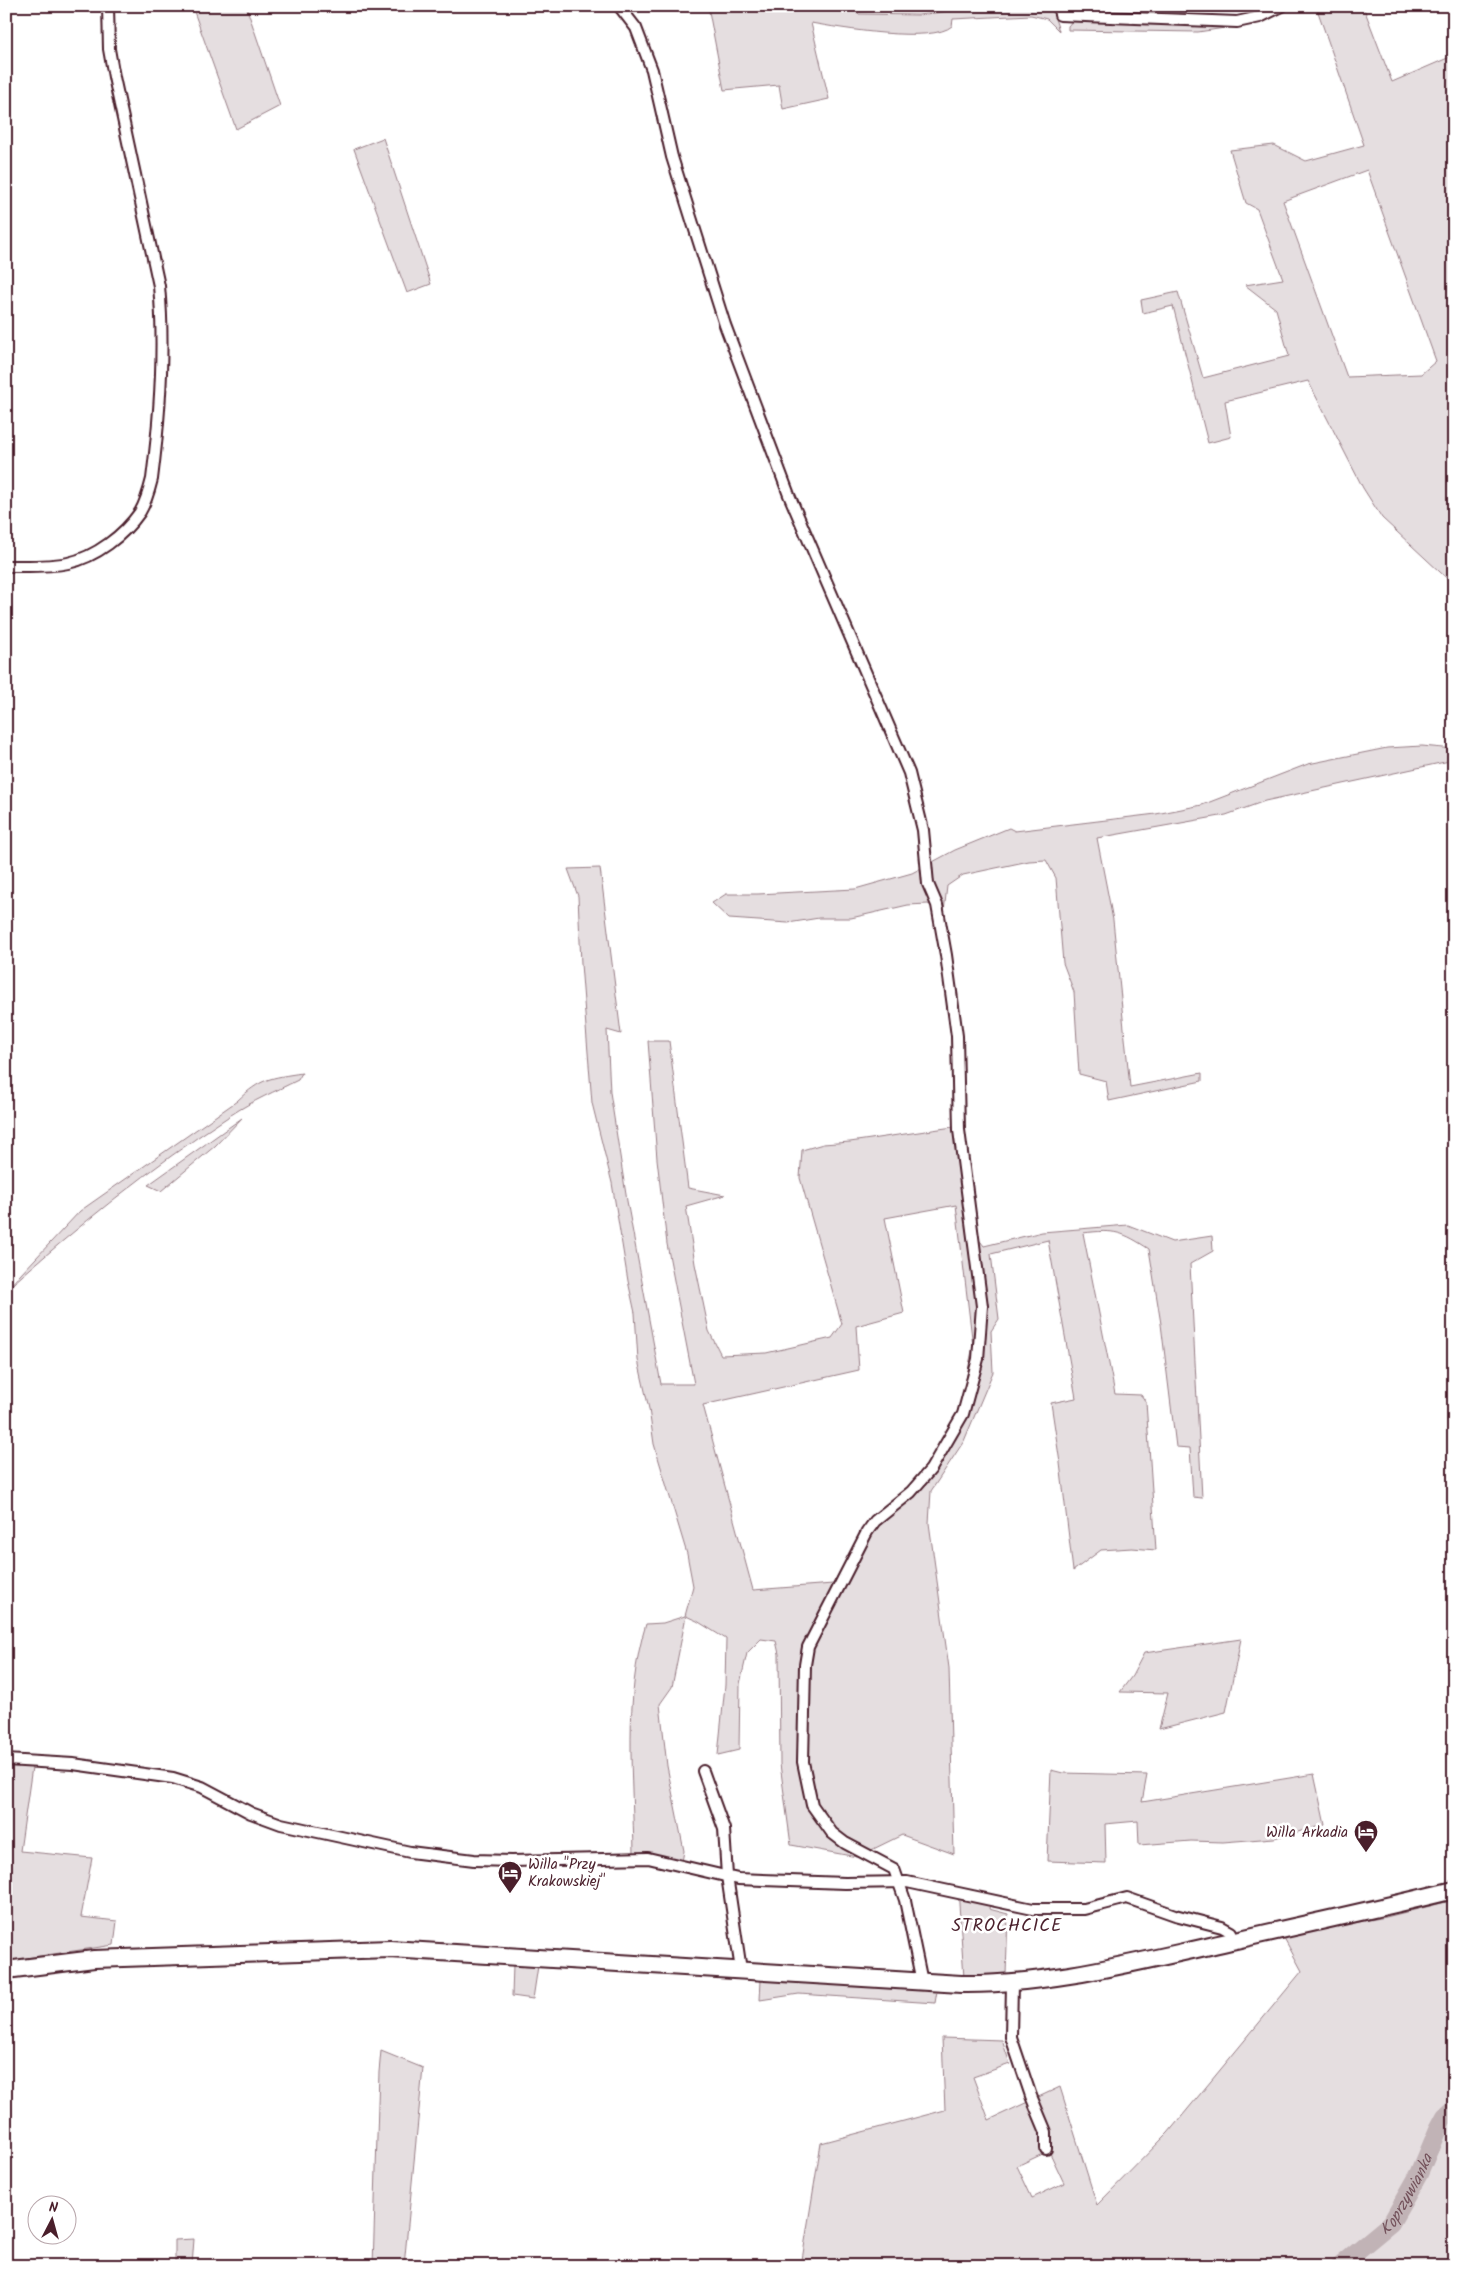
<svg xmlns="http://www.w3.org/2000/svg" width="1460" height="2272" viewBox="0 0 1460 2272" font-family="Kalam,sans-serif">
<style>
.green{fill:#e5dee0;stroke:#987e86;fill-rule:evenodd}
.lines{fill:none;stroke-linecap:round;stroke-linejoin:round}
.river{stroke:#c1b3b6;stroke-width:18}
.minor-casing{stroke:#4a1f2b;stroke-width:14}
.primary-casing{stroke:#4a1f2b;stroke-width:20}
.minor{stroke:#fff;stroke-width:10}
.primary{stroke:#fff;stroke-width:16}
.labels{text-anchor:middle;stroke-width:5;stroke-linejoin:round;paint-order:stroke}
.poi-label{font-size:15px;fill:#4a1f2b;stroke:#fff;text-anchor:end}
.water-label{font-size:16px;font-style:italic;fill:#74535c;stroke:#fff}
.quarter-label{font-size:18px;letter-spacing:1px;fill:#4a1f2b;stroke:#fff}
</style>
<rect width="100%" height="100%" fill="#fff"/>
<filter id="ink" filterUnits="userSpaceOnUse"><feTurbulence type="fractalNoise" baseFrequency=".02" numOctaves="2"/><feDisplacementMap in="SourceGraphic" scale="10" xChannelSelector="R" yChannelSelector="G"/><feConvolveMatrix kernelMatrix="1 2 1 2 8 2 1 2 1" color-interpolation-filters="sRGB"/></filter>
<g filter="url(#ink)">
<!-- green -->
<g class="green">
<polygon points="192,6 246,6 280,106 236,129"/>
<path d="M708 6H851L859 14 918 15 981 7 1051 6 1059 31 1047 19 1031 15 953 19 952 26C932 44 839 28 811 23L829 99 783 109 779 85 724 90Z"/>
<path d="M1316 6H1363L1392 82 1450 57 1454 96V585L1382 518 1363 488 1308 381 1225 401 1231 437 1208 443 1173 306 1143 313 1141 300 1178 292 1203 378 1289 356 1276 309 1245 285 1283 279 1257 209 1246 203 1230 150 1274 145 1306 161 1364 145ZM1367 170 1436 361 1421 374 1347 377 1283 201Z"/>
<polygon points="1074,19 1245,25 1198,32 1068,30 1068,26"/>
<polygon points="383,138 431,284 407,293 354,149"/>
<polygon points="1422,746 1454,749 1454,760 1265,801 1226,815 1097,838 1113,920 1130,1087 1202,1073 1202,1081 1109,1101 1106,1081 1079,1074 1074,992 1063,963 1056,878 1046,860 1029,861 963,875 947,886 944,912 928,904 908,905 851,918 819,918 788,923 729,919 712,903 726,894 758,894 855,889 912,873 955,850 1009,828 1015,831 1156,814 1202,805 1308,764 1387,748"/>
<path d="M600 868 621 1034 607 1030 610 1092 627 1201 661 1384H694L667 1244 657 1159 648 1041H669L688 1188 725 1195 686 1206 695 1264 709 1331 721 1355 766 1353 832 1338 842 1324 800 1178 802 1150 823 1144 850 1142 953 1127 965 1128 977 1237 984 1246 1042 1232 1128 1225 1172 1242 1212 1236 1213 1251 1190 1264 1202 1498 1193 1497 1190 1448 1176 1447 1161 1324 1149 1249C1123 1232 1115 1229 1083 1233L1115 1394 1141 1395 1146 1402 1156 1550 1132 1548 1101 1550 1073 1571 1060 1463 1051 1403 1076 1398 1048 1240 991 1254 999 1319 991 1331 993 1372 964 1441 931 1491 929 1523 949 1668 954 1854 902 1835 857 1857 791 1845 780 1764 779 1654 776 1641 761 1639 747 1653 740 1684 739 1750 718 1755 725 1685 726 1639 697 1621 686 1616 672 1687 660 1704 667 1766 684 1851 682 1862 634 1854C633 1778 623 1698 646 1624L663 1623 685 1616 693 1586 687 1554 654 1444 649 1409 638 1360 635 1313 628 1281 612 1183 592 1103 581 964 578 896 568 869ZM956 1205 973 1346 960 1408 944 1439 914 1483 868 1519 833 1584 753 1590 703 1405 859 1370 856 1326 904 1313 885 1218Z"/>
<path d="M302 1073 298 1080C276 1091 252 1101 231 1115 151 1167 77 1227 6 1290L80 1211 237 1101C261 1078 270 1078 302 1073Z"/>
<polygon points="242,1118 215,1146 161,1191 148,1185"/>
<polygon points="1241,1639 1226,1712 1159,1729 1168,1693 1120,1692 1132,1676 1144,1653"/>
<polygon points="6,1765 32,1767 20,1851 92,1858 81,1917 117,1921 114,1945 6,1961"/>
<polygon points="1051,1770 1063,1773 1147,1775 1142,1802 1314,1774 1325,1825 1274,1838 1223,1842 1191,1841 1139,1845 1138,1821 1105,1824 1106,1863 1047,1861"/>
<polygon points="958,1889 991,1897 989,1909 1008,1914 1006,1975 964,1978"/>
<path d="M1454 1900V2264L1452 2266H801L821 2143 945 2110 942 2038 1002 2040 1010 2064 973 2077 989 2120 1060 2087 1097 2205 1168 2133 1302 1971 1283 1936 1386 1917ZM1049 2151 1064 2183 1032 2198 1017 2166Z"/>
<polygon points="513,1964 538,1966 533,1999 512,1996"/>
<polygon points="761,1980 937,1991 935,2003 799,1994 760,2000"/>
<polygon points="381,2051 423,2068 404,2266 373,2266 379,2072"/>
<polygon points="194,2239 192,2266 175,2266 175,2240"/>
</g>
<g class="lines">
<!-- river -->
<path class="river" id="s1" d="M1339 2266 1391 2223 1419 2174 1438 2129 1445 2116 1454 2108"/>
<defs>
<g id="minor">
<polyline points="619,6 636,28 652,70 672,157 725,325 789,495 909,773 923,830 928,884 937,905 946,955 957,1036 959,1130 982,1306 978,1359 963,1414 931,1469 911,1492 875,1521 867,1532 808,1647 805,1665 803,1762 812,1805 832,1833 845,1843 894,1869 905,1900 922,1982"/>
<polyline points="1059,6 1060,15 1237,22 1260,17 1282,6"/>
<path d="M6 566C26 566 49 567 68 563 96 557 124 535 140 512 146 502 149 491 152 479 160 416 165 349 159 286L114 77 109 49 108 6"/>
<polyline points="6,1760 73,1764 173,1778 202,1787 251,1813 281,1824 410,1852 474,1860 512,1861 648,1858 738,1879 845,1883 907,1882 1033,1909 1084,1909 1127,1898 1175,1915 1222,1927 1231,1932 1234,1940"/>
<polyline points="703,1771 724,1829 727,1876 741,1970"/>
<polyline points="1012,1983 1011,2037 1031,2096 1046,2132 1046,2149"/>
</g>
<path id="primary" d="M6 1970 94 1959 390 1949 961 1984C1046 1985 1128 1964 1210 1946 1292 1927 1373 1910 1454 1890"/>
</defs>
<!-- minor casing -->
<use href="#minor" class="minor-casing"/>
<!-- primary casing -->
<use href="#primary" class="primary-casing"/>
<!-- minor -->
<use href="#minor" class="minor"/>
<!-- primary -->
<use href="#primary" class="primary"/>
</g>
</g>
<!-- icons -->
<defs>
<symbol id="hotel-pin" viewBox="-11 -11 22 30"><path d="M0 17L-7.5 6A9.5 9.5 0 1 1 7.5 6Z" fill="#4a1f2b" stroke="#fff"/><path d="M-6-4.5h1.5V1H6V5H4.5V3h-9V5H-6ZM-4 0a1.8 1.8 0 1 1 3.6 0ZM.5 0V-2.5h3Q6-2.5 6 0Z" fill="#fff"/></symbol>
</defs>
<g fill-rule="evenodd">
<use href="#hotel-pin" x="1352" y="1818" width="28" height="38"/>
<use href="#hotel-pin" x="496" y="1859" width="28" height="38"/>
</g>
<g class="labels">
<!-- poi labels -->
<g class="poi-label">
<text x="1348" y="1837">Willa Arkadia</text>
<text x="528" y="1869" text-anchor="start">Willa "Przy<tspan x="528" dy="17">Krakowskiej"</tspan></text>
</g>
<!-- water labels -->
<g class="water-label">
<text dy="6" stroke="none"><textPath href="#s1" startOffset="100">Koprzywianka</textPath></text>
</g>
<!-- quarter labels -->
<g class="quarter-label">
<text x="1007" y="1931">STROCHCICE</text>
</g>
</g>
<!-- margin -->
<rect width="1460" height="2272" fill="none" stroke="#fff" stroke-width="25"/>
<rect x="12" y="12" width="1435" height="2247" fill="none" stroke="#4a1f2b" stroke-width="2" filter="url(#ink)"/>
<!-- north arrow -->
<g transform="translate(52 2220) rotate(6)"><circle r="24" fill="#ffffff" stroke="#b7a5aa"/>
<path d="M0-4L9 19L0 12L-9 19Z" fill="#4a1f2b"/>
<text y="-8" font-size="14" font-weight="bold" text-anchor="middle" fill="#4a1f2b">N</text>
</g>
</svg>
